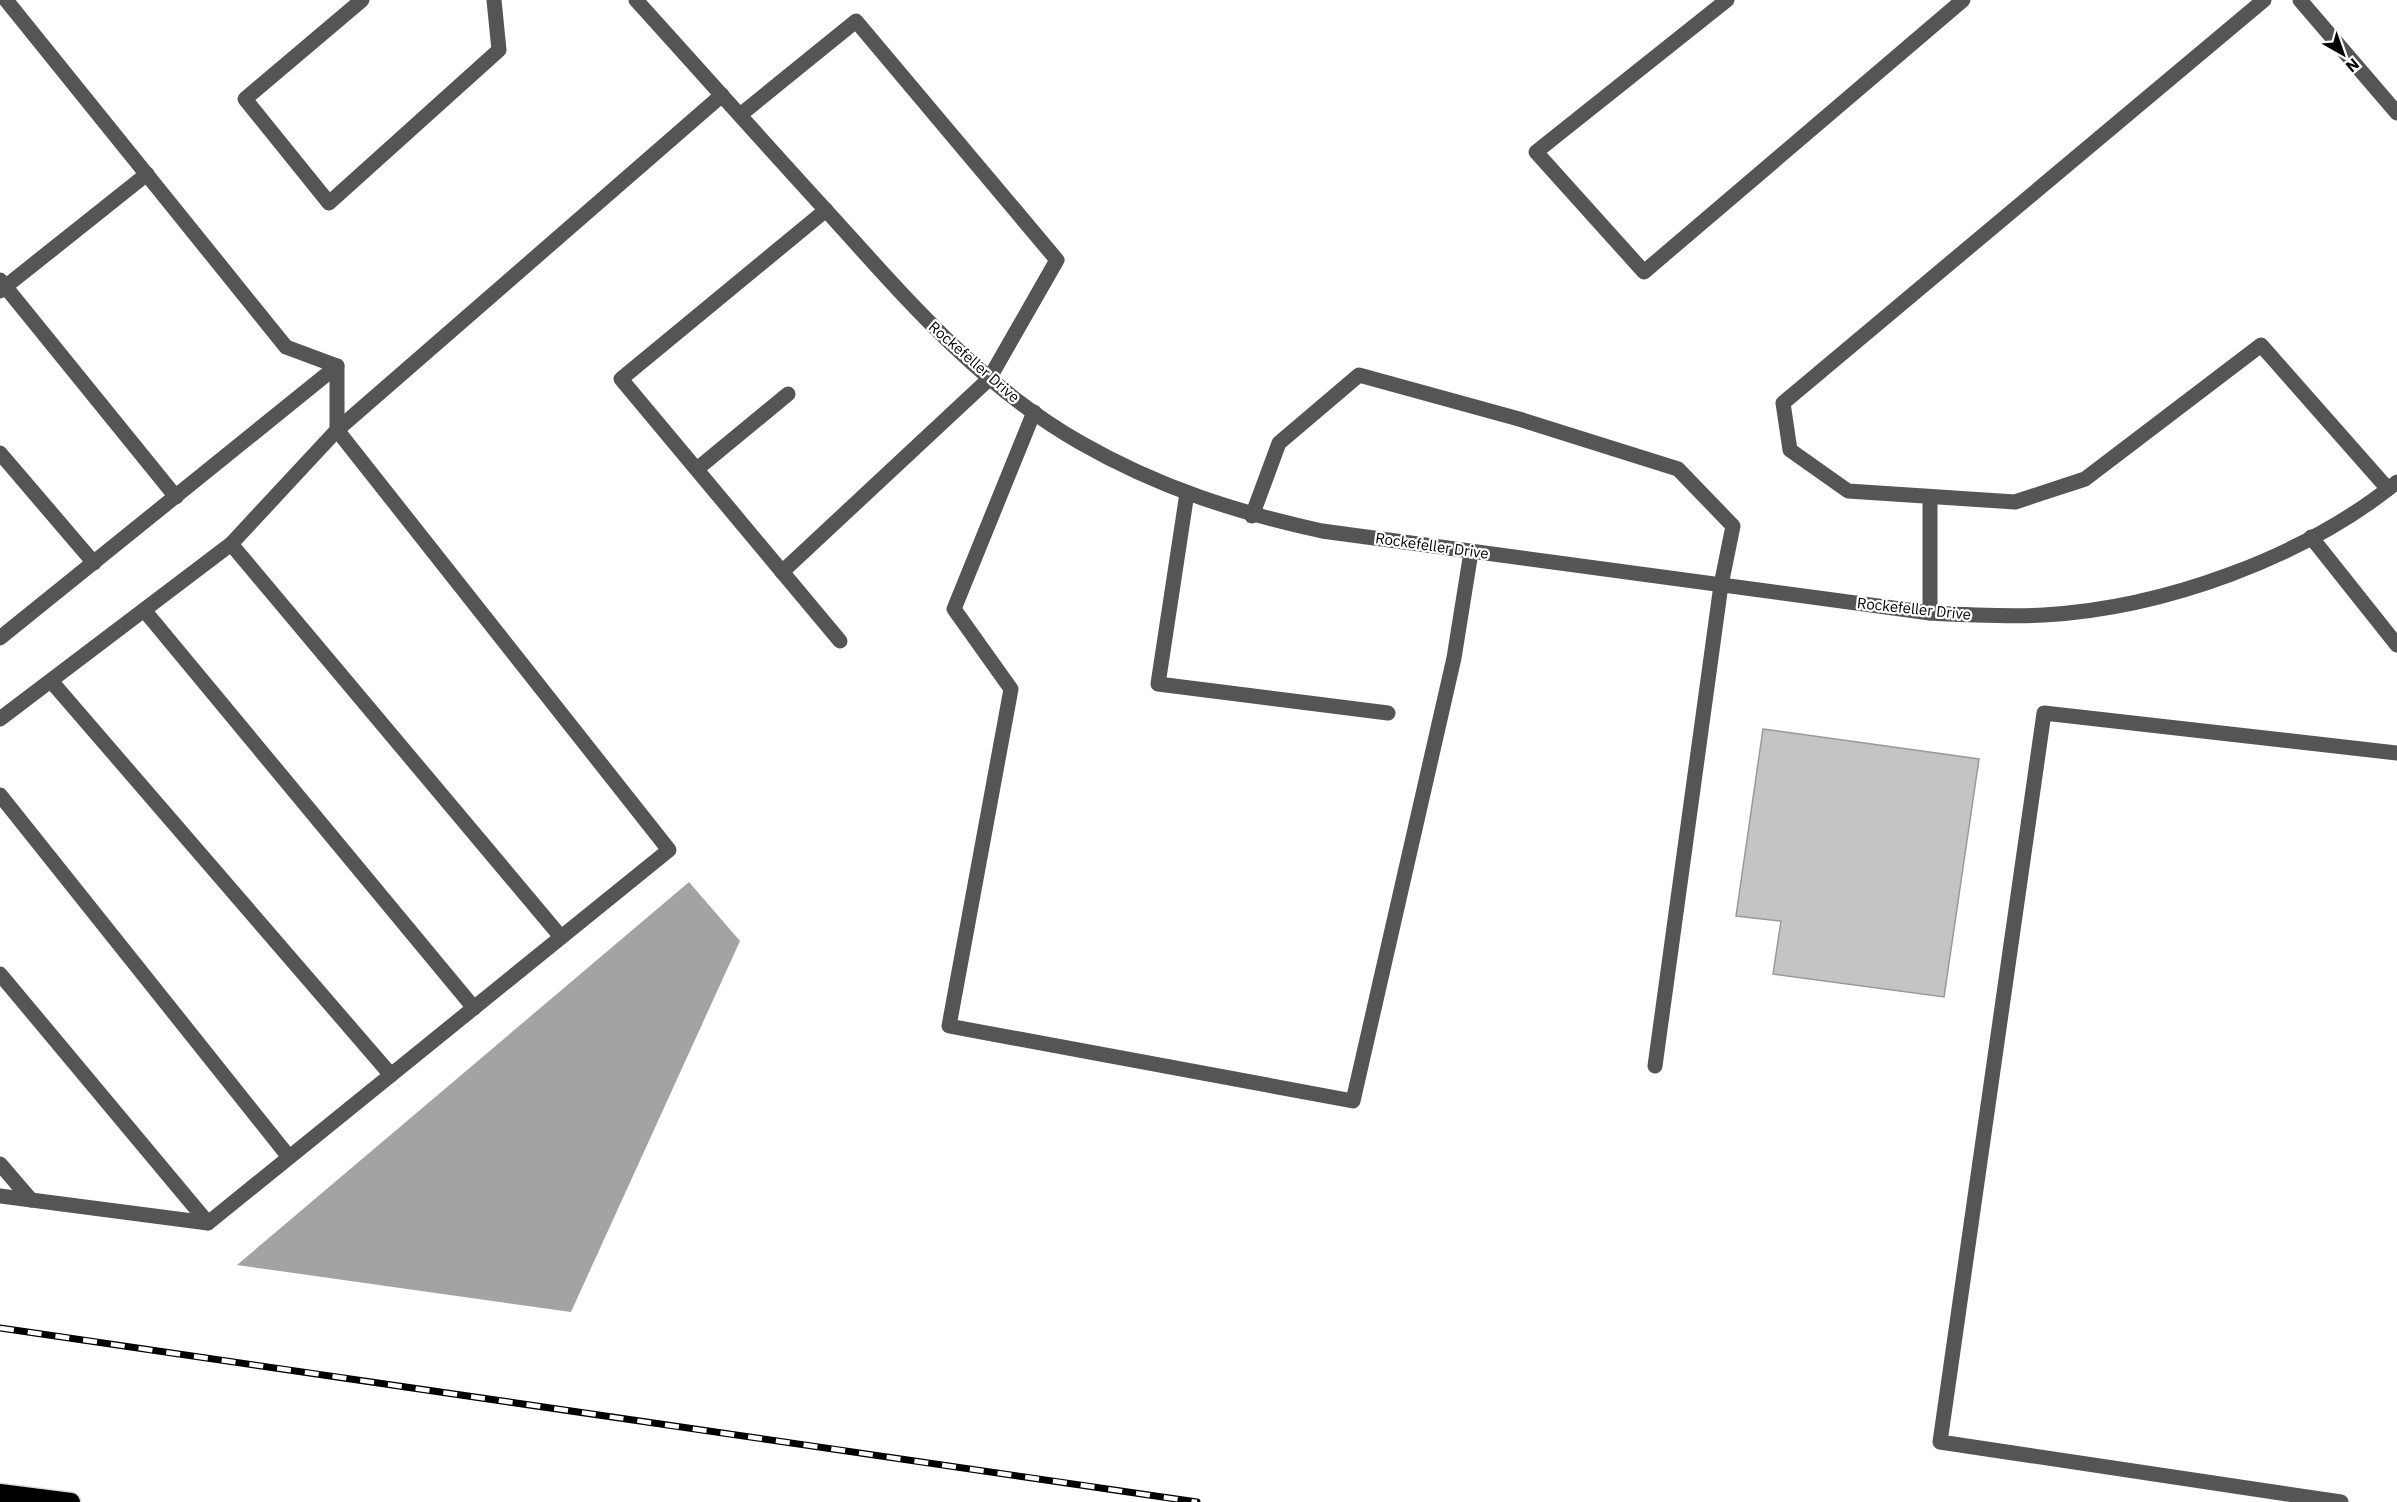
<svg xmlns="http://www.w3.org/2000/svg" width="2397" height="1502" viewBox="0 0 2397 1502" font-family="'IBM Plex Sans',sans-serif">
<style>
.water{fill:#a3a3a3}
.building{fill:#c4c4c4;stroke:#999;stroke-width:1.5}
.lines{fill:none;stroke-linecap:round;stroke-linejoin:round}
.highway-casing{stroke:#dbdbdb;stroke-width:21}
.minor{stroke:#555;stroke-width:15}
.highway{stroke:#000;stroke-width:18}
.rail-casing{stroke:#000;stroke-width:7}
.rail{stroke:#fff;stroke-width:4.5;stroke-dasharray:14;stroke-linecap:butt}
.labels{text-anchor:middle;stroke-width:4.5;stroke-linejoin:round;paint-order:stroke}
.street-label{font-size:15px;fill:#000;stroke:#fff}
</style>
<rect width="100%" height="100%" fill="#fff"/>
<!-- water -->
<polygon class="water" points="689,882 740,941 571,1312 237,1265"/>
<!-- building -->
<polygon class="building" points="1763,729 1979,759 1944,997 1773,974 1781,921 1736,916"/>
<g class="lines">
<defs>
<polyline id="highway" points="0,1493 71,1502"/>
</defs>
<!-- highway casing -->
<use href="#highway" class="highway-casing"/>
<!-- minor -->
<g class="minor">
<polyline points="362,0 245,99 329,203 499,50 494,0"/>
<path d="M636 0C702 73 767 146 833 218 908 301 982 387 1081 443 1158 487 1235 512 1322 531L1930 613C1968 615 2006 617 2044 615 2164 608 2303 558 2397 482"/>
<polyline points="1727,0 1536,152 1644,272 1963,0"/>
<polyline points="2264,0 1783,403 1790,450 1848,491 2015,502 2085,479 2261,345 2388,489"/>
<polyline points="2300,0 2397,113"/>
<polyline points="740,115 856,21 1057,260 989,379 782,572"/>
<polyline points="826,210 621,379 840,641"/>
<polyline points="0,280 176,497"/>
<polyline points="0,291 147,174"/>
<polyline points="1034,412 954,609 1011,689 949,1026 1353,1101 1454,658 1471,552"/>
<polyline points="0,453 94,563"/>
<polyline points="697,469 788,394"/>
<polyline points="1187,493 1158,684 1388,713"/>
<polyline points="1252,516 1279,443 1359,375 1519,419 1678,469 1733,526 1721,585 1655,1066"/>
<polyline points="2311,537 2397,645"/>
<polyline points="231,544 561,937"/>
<polyline points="144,610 474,1008"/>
<polyline points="1930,613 1930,497"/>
<polyline points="0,638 337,366"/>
<polyline points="51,681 391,1075"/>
<polyline points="0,719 231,544 337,430 722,95"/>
<polyline points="0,795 289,1157"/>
<polyline points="0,974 208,1223"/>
<polyline points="0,1164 31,1200"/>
<polyline points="0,1196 208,1223 669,850 337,430 337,366 286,347 6,0"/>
<polyline points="2341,1502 1940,1442 2044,713 2397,753"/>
</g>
<!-- highway -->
<use href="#highway" class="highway"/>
<defs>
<polyline id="rail" points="0,1328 1197,1502"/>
</defs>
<!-- rail casing -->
<use href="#rail" class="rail-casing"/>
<!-- rail -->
<use href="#rail" class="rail"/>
</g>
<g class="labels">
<!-- street labels -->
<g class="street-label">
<text transform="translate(974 362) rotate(41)" y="5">Rockefeller Drive</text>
<text transform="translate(1432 546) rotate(8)" y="5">Rockefeller Drive</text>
<text transform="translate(1914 609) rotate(6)" y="5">Rockefeller Drive</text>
</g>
</g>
<!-- north arrow -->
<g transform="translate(2343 54) rotate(140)" stroke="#ffffff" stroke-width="4.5" paint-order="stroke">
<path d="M0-4.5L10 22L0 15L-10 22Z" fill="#000000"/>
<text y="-9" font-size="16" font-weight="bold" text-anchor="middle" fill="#000000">N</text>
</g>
</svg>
